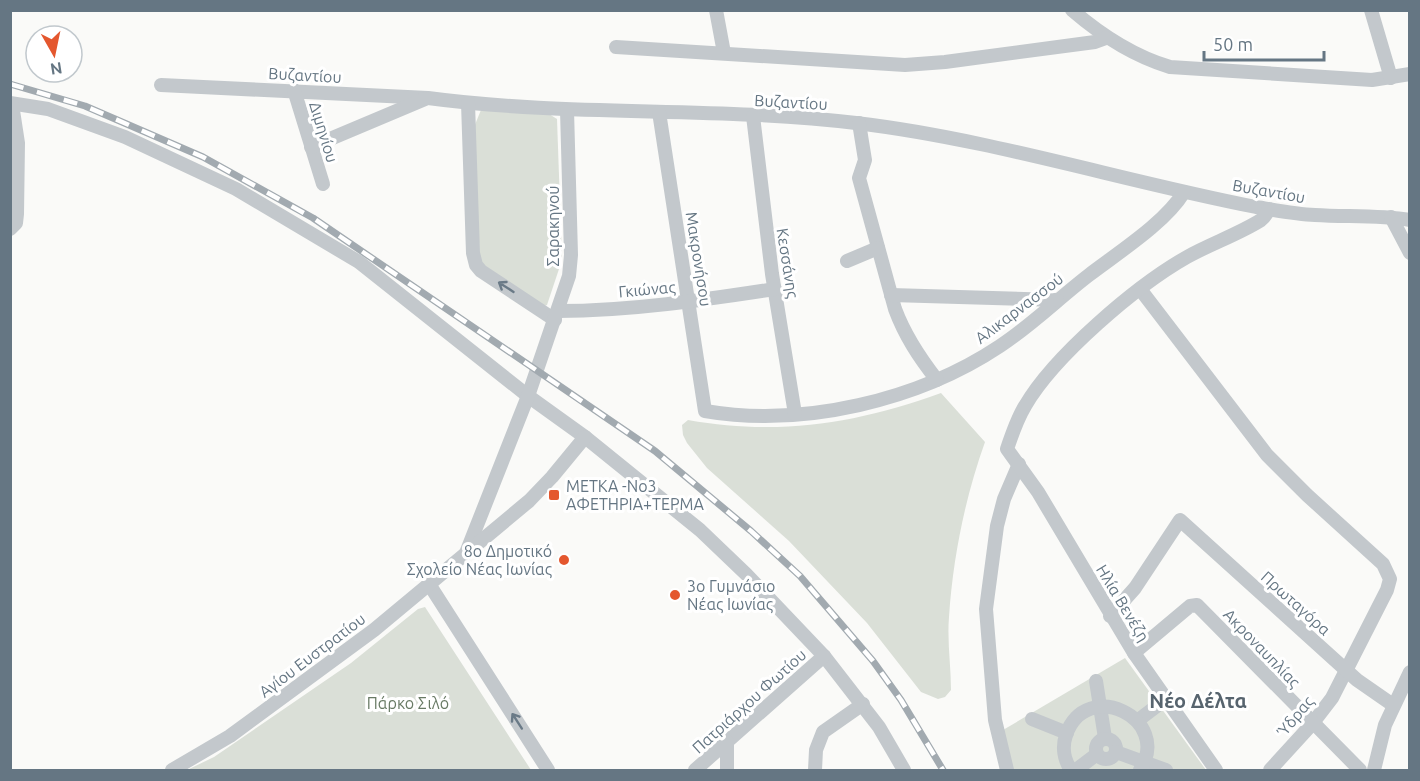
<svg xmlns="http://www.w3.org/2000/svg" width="1420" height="781" viewBox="0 0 1420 781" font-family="Ubuntu,sans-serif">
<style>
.park{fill:#dadfd7}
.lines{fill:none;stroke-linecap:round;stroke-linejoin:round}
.street{stroke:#c3c8cc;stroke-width:14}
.rail-casing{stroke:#a2aab0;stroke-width:7}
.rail{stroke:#fff;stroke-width:4.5;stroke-dasharray:14;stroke-linecap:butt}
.oneway{stroke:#6a7a87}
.poi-dot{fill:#e4572e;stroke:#fff;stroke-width:2}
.labels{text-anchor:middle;stroke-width:6;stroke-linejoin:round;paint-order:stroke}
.street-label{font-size:16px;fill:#657683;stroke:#fff}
.poi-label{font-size:16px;fill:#657683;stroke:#fff;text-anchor:start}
.park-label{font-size:16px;fill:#687a64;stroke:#fff}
.quarter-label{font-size:20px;font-weight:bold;fill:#57646e;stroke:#fff}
</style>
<rect width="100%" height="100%" fill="#fafaf8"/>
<!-- park -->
<g class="park">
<polygon points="481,110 549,114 557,119 562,260 547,305 544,306 480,263 474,127"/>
<path d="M941 393 985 442C965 498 953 557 949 617 947 641 951 666 951 690L945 697 938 699 921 692 867 623 789 541 707 468 687 443 683 435 682 425 688 420C779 436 855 424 941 393Z"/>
<polygon points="425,607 531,770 187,770 214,757 351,663 418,609"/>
<polygon points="1125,658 1206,770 1012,770 1003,730"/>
</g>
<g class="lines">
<!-- street -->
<g class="street">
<polyline points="716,10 724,53"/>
<path d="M1072 10C1101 35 1133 56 1170 67L1372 80 1410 74"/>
<polyline points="1371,10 1391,78"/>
<polyline points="616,47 905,65 945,62 1095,42 1106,38"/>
<path d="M161 85 428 98C570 117 714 106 856 123 991 139 1122 181 1256 207 1275 210 1295 214 1315 215 1347 217 1378 215 1410 220"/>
<polyline points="294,90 323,184"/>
<polyline points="10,103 48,109 125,137 236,189 359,262 528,396 585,437 700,530 746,574 824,656 879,727 904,770"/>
<polyline points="468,103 473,253 476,265 481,271 555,320"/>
<path d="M659 112 705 411C803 428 919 400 1000 346 1032 325 1059 298 1089 275 1119 252 1165 223 1184 192"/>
<polyline points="753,116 772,274 795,414"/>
<path d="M859 123 865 160 859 178 895 309C905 336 919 357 937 380"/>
<polyline points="311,147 425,99"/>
<polyline points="1391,217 1410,253"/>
<polyline points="10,229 16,223 17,214 18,143 12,104"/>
<polyline points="847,261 878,248"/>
<polyline points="1140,289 1267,455 1307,495 1383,564 1390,579 1387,590 1332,698 1312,724 1270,770"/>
<polyline points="891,295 1057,300"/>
<path d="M558 311C631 311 703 300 775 289"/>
<polyline points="466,553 528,396 569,276 571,255 567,110"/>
<polyline points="429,584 548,770"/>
<polyline points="1110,616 1135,588 1180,520 1357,680 1393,705"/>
<polyline points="1134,653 1190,606 1197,605 1360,770"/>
<polyline points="1096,681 1105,738"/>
<polyline points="1032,719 1067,733"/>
<polyline points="1137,721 1166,699"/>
<circle cx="1106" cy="749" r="10"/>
<polyline points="1116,752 1166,770"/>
<polyline points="172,770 230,736 374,630 529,501 552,477 585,437"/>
<polyline points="695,770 824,656"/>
<polyline points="727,770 727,742"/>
<polyline points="815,770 816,750 823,732 863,704"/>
<polyline points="1007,770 995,720 986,609 997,526 1004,499 1019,464"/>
<path d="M1071 770C1064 760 1062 747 1066 735 1086 677 1173 718 1140 770"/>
<polyline points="1076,770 1097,754"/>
<path d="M1216 770 1134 653 1038 492 1007 449C1012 434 1017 419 1025 406 1054 356 1136 286 1187 257 1210 244 1239 234 1261 220 1265 217 1267 213 1269 209"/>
<polyline points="1374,770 1385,725 1410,672"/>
</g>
<defs>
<polyline id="rail" points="10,84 85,106 203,157 313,218 655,451 751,531 800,576 873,661 901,700 943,770"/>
</defs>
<!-- rail casing -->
<use href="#rail" class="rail-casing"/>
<!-- rail -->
<use href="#rail" class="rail"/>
</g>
<!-- one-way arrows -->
<defs><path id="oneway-shaft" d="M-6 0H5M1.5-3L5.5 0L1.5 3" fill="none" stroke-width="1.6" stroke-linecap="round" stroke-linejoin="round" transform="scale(1.5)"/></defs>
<g class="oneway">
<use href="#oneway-shaft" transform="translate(506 287) rotate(-147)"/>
<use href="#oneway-shaft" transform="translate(517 721) rotate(-123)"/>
</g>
<!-- markers -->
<g class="poi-dot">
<rect x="548" y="489" width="12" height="12" rx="3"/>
<circle cx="564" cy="560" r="6"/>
<circle cx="675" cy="595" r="6"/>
</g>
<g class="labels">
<!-- street labels -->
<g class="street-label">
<text transform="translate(305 75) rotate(3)" y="6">Βυζαντίου</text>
<text transform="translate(791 102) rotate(3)" y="6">Βυζαντίου</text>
<text transform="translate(324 132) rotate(73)" y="6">Διμηνίου</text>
<text transform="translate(1269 191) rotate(10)" y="6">Βυζαντίου</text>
<text transform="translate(553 226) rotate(-90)" y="6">Σαρακηνού</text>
<text transform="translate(699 259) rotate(81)" y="6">Μακρονήσου</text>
<text transform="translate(788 263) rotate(81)" y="6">Κεσσάνης</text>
<text transform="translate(647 289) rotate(-5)" y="6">Γκιώνας</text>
<text transform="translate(1019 308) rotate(-37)" y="6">Αλικαρνασσού</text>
<text transform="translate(1123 603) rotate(59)" y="6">Ηλία Βενέζη</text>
<text transform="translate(1296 603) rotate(42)" y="6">Πρωταγόρα</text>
<text transform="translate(1262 648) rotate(46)" y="6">Ακροναυπλίας</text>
<text transform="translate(312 655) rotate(-37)" y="6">Αγίου Ευστρατίου</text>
<text transform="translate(749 701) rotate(-42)" y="6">Πατριάρχου Φωτίου</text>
<text transform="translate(1295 716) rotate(-50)" y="6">Ύδρας</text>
</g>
<!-- poi labels -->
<g class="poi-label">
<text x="566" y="492">ΜΕΤΚΑ -Νο3<tspan x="566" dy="18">ΑΦΕΤΗΡΙΑ+ΤΕΡΜΑ</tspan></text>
<text x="552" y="557" text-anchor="end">8ο Δημοτικό<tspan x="552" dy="18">Σχολείο Νέας Ιωνίας</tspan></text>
<text x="687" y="592">3ο Γυμνάσιο<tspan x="687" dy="18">Νέας Ιωνίας</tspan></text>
</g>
<!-- park labels -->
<g class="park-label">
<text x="408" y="709">Πάρκο Σιλό</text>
</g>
<!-- quarter labels -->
<g class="quarter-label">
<text x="1198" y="708">Νέο Δέλτα</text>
</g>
</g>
<!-- border -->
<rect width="1420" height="781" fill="none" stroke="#657683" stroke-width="24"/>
<!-- north arrow -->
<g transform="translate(54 54) rotate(171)"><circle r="28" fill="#ffffff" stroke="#c1c8cd" stroke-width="1.5"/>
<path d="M0-4.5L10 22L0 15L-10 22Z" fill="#e4572e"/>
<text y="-9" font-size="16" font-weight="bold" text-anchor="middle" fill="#657683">N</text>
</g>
<!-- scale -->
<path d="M1204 51v9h120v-9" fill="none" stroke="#657683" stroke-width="3"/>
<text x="1213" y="51" font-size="18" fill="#657683" stroke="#ffffff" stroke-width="4.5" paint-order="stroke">50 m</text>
</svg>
